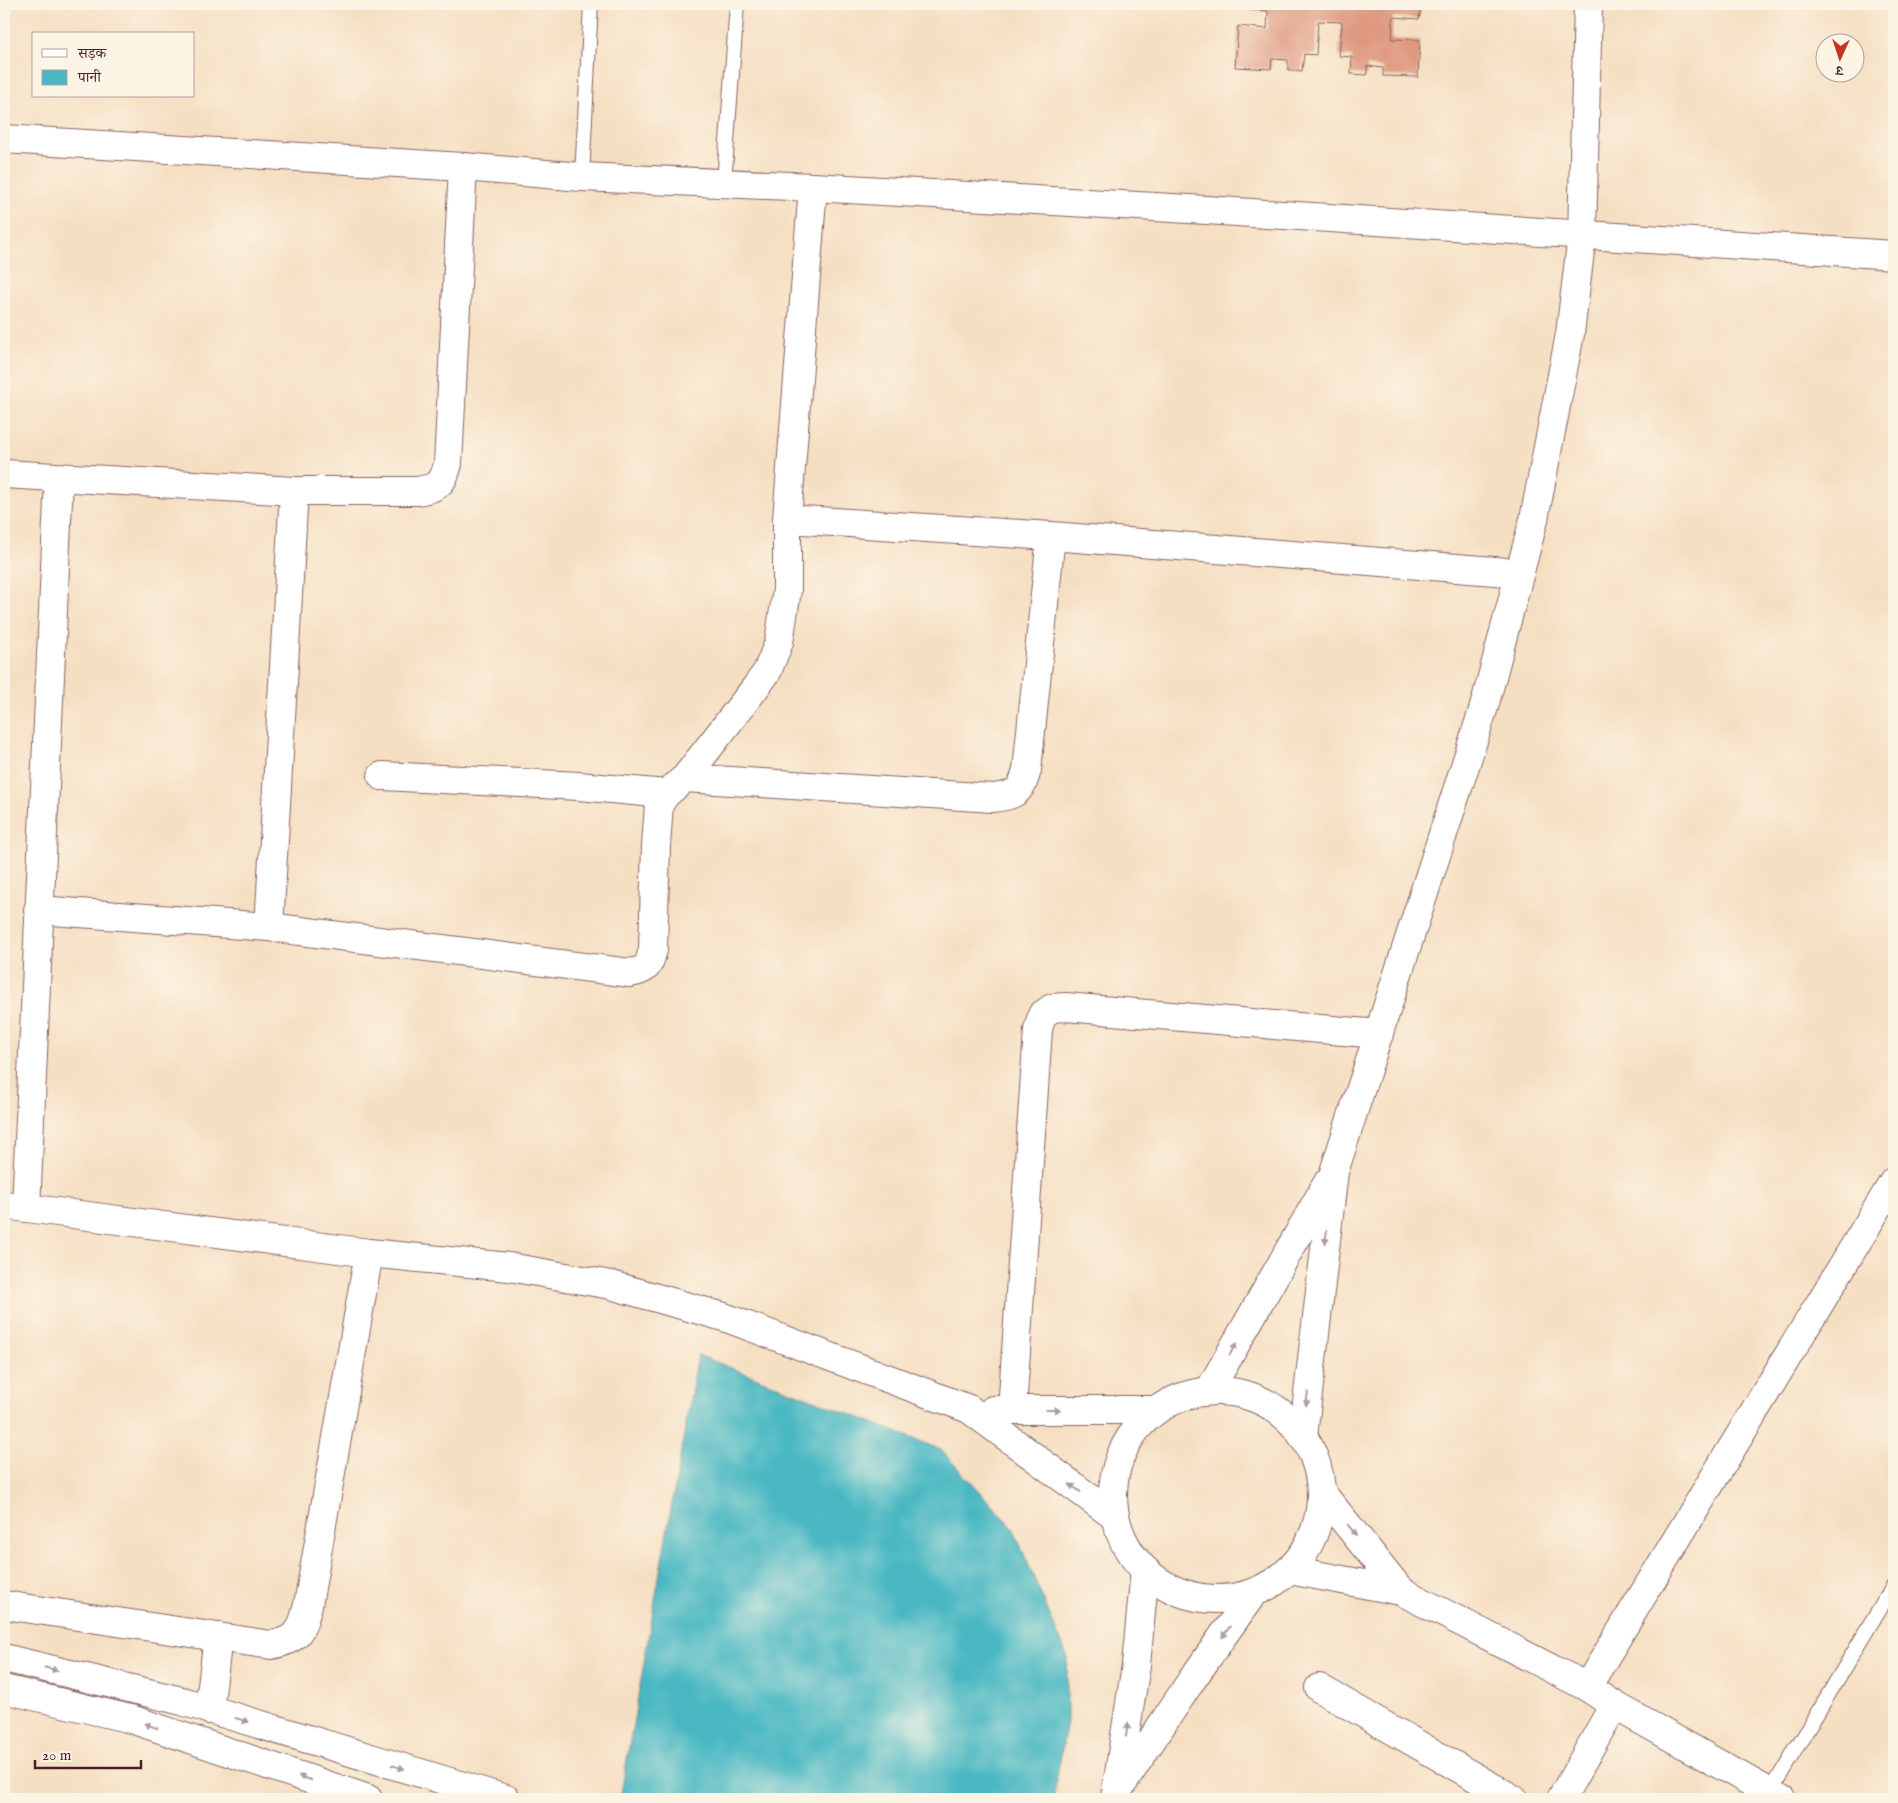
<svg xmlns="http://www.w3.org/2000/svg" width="1898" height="1803" viewBox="0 0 1898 1803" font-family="'IM FELL English','Noto Serif Devanagari',serif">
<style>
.water{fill:#4ab8c3;stroke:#4a6c77}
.building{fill:#df9980}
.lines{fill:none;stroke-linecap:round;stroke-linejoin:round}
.lane-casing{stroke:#866260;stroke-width:16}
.street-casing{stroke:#866260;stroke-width:30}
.secondary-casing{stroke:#866260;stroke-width:30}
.lane{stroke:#fff;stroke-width:14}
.street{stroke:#fff;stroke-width:28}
.secondary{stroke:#fff;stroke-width:28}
.oneway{fill:#ae9aa0}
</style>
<rect width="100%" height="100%" fill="#fcf5e5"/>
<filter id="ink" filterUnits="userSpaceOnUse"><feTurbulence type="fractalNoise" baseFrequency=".02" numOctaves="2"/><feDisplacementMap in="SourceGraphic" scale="10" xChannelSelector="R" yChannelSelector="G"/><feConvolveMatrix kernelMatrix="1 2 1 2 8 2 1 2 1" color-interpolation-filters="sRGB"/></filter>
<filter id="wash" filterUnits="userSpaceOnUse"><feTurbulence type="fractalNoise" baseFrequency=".0096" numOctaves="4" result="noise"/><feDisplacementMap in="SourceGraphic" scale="20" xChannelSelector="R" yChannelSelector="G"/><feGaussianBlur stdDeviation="1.12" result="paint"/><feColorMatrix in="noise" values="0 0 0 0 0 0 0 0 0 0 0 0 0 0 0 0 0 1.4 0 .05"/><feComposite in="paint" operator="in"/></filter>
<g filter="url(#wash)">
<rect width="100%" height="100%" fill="#f5dfc2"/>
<!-- water -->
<polygon class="water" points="698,1355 940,1449 1013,1528 1067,1656 1067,1721 1053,1799 620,1799"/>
<g id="blocks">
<!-- building -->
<polygon class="building" points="1239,4 1422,4 1419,19 1393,17 1392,39 1420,40 1418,77 1383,76 1383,68 1367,66 1367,75 1351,74 1352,57 1339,56 1342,22 1318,21 1316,55 1304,54 1302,71 1288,70 1288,60 1272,59 1271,69 1235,67 1238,26 1267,29 1268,11 1238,9"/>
</g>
</g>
<g filter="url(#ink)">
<use href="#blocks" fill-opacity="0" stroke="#866260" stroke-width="1"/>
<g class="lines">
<defs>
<g id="lane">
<polyline points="582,177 591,4"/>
<polyline points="724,183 737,4"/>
<polyline points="1770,1792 1894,1585"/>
</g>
<g id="street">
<polyline points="4,139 463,167 582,177 813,187 1206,210 1894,255"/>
<path d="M4 474 294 491H417C439 487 442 485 448 464L463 167"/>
<polyline points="787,519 1051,536 1520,573"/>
<polyline points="382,776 579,786 666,794"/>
<path d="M685 778 993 798C1015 795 1021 793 1027 770L1051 536"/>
<path d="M38 910 269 927 630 973C647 970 648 967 653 950L656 846 659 804 666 794 685 778 752 692 767 672 779 642 787 590V519L813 187"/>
<polyline points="269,927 294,491"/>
<polyline points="4,1205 369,1253 509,1267 611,1285 724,1317 969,1409 1114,1516"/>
<polyline points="26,1208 59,478"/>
<polyline points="993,1410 1156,1410"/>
<polyline points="1012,1410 1038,1030 1042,1015 1052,1008 1066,1007 1379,1034"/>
<polyline points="1321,1492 1401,1591"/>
<polyline points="1289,1570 1401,1591 1587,1687 1614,1705 1781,1799"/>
<path d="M4 1605 271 1645C299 1639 301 1632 308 1605L369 1253"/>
<polyline points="4,1658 182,1701 506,1799"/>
<polyline points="1587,1687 1894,1181"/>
<polyline points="1319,1688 1513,1799"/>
<polyline points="4,1689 131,1719 368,1799"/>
<polyline points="209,1710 218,1637"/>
<polyline points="1561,1799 1614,1705"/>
</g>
<g id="secondary">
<polyline points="1209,1391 1328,1182"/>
<circle cx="1217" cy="1495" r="104"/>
<polyline points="1303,1436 1334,1172 1484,707 1534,519 1570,334 1582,235 1588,4"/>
<polyline points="1117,1786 1136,1665 1145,1570"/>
<polyline points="1115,1795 1191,1681 1254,1592"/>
</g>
</defs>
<!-- lane casing -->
<use href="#lane" class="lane-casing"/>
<!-- street casing -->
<use href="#street" class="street-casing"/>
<!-- secondary casing -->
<use href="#secondary" class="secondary-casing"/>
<!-- lane -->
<use href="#lane" class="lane"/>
<!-- street -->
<use href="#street" class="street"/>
<!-- secondary -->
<use href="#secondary" class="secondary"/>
</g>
<!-- one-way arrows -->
<defs><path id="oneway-solid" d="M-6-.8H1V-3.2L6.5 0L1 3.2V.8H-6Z" transform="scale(1.25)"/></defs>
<g class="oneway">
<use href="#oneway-solid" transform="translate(1326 1237) rotate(97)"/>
<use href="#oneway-solid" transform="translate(1233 1349) rotate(-60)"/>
<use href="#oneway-solid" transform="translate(1307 1399) rotate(97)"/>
<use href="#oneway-solid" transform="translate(1053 1410)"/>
<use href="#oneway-solid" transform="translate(1075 1488) rotate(-144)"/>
<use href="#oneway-solid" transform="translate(1352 1530) rotate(51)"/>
<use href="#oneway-solid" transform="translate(1226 1632) rotate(125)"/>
<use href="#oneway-solid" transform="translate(51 1669) rotate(14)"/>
<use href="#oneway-solid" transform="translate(242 1720) rotate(17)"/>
<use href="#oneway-solid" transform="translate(151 1726) rotate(-161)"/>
<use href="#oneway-solid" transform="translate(1127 1730) rotate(-80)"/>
<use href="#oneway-solid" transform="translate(398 1767) rotate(17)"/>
<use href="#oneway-solid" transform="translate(305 1778) rotate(-161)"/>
</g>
</g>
<!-- margin -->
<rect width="1898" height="1803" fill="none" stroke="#fcf5e5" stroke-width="20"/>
<!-- legend -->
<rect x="32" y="32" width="162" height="65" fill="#fcf5e5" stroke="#b59f9b"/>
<rect x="42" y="49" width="25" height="8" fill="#ffffff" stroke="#b59f9b"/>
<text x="78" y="58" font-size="15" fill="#4a1f2b">सड़क</text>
<rect x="42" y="70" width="25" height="15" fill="#4ab8c3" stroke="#b59f9b"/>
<text x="78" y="82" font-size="15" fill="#4a1f2b">पानी</text>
<!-- north arrow -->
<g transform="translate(1840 58) rotate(183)"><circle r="24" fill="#fcf5e5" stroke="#b59f9b"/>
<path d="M0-4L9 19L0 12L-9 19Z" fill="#c8321e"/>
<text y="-8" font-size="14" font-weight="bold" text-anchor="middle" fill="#4a1f2b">उ</text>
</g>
<!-- scale -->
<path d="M35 1760v8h106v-8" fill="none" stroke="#4a1f2b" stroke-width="2.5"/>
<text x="42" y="1760" font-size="15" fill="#4a1f2b" stroke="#fcf5e5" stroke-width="4" paint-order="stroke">20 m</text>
</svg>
